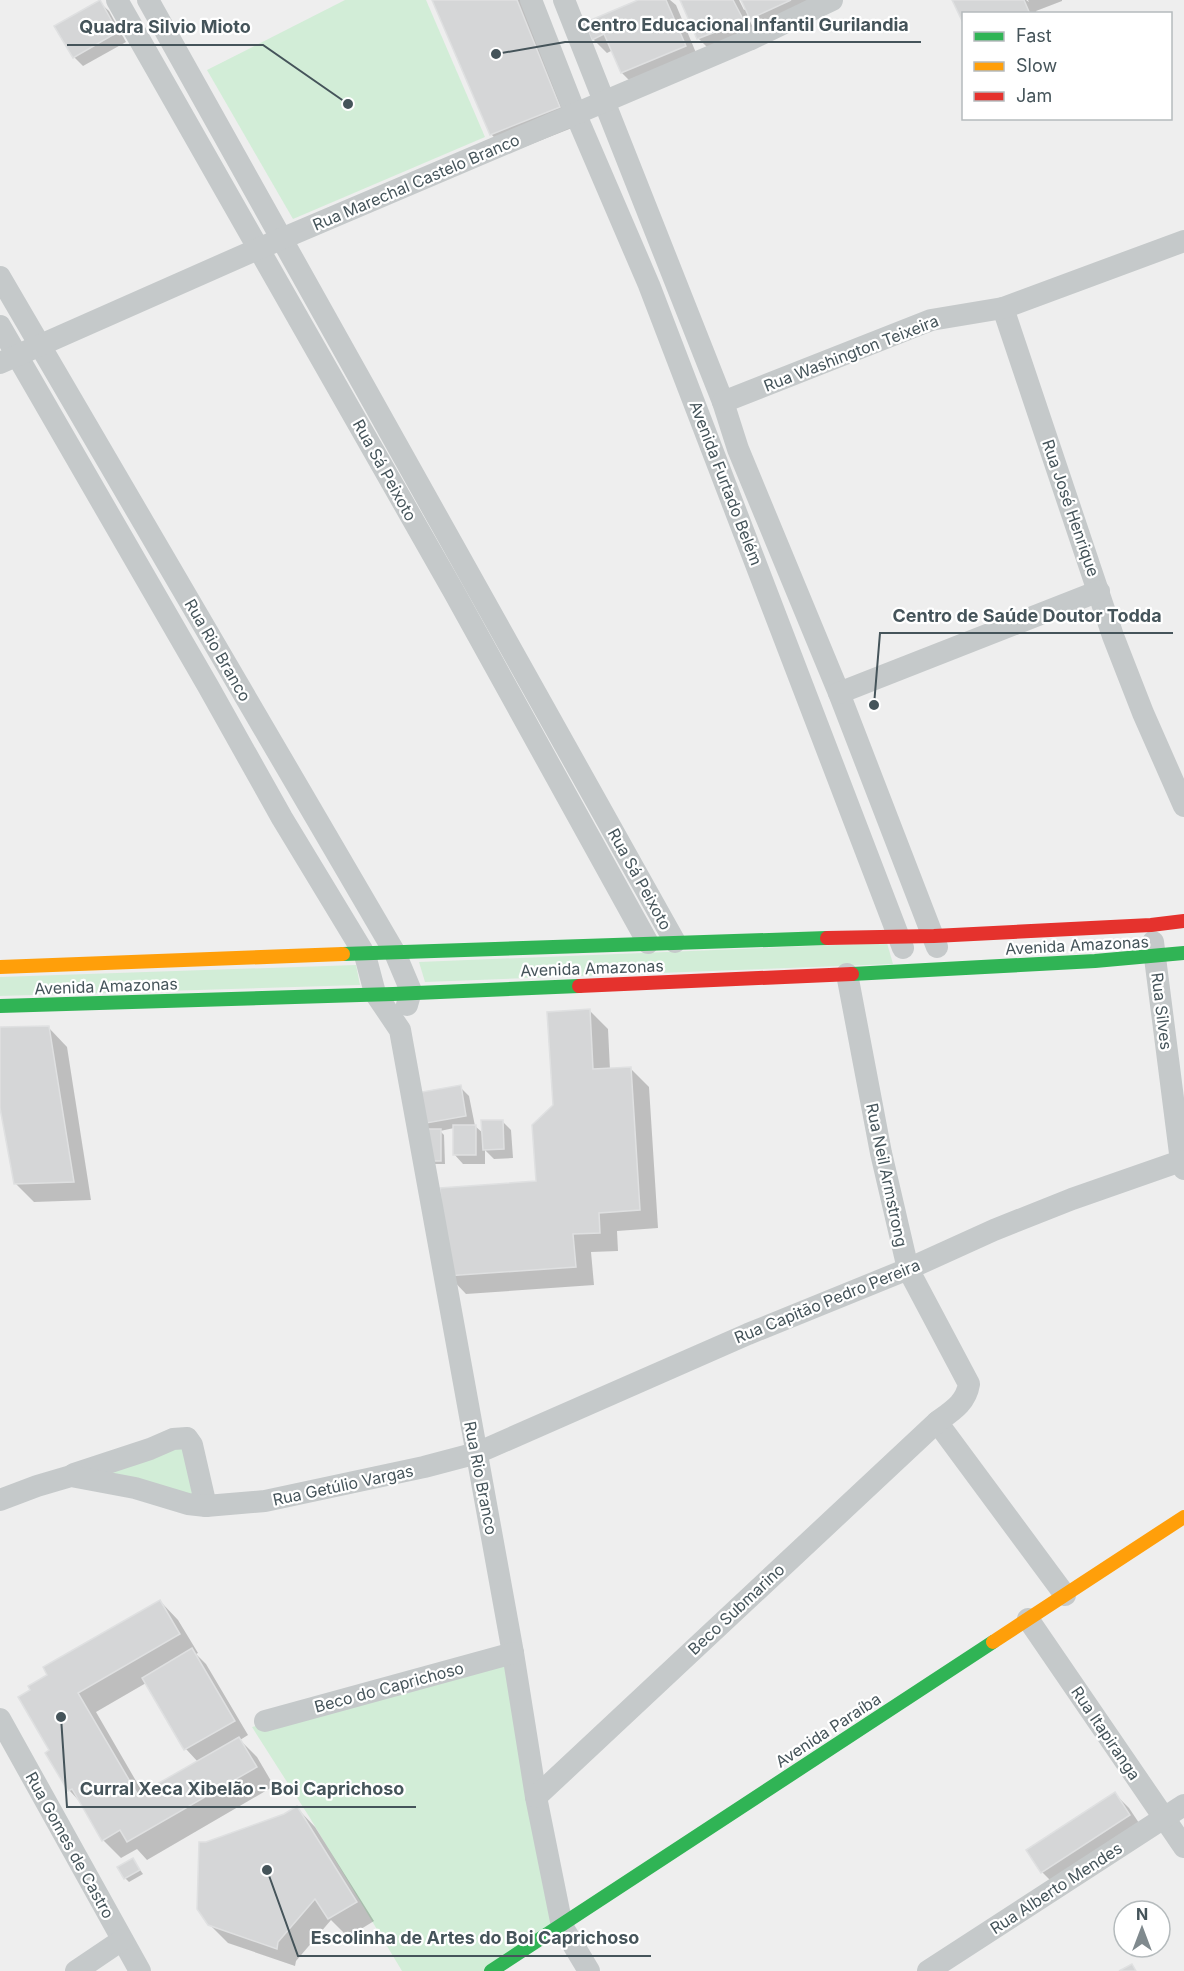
<svg xmlns="http://www.w3.org/2000/svg" width="1184" height="1971" viewBox="0 0 1184 1971" font-family="Inter,sans-serif">
<style>
.green{fill:#d2edd7}
.shadow{fill:#0003;fill-rule:evenodd}
.building{fill:#d5d6d7;stroke:#dfe0e1;stroke-width:1.5}
.lines{fill:none;stroke-linecap:round;stroke-linejoin:round}
.street{stroke:#c5c9ca;stroke-width:22}
.fast{stroke:#30b455;stroke-width:14}
.slow{stroke:#ff9f0a;stroke-width:14}
.jam{stroke:#e5322d;stroke-width:14}
.labels{text-anchor:middle;stroke-width:4.5;stroke-linejoin:round;paint-order:stroke}
.street-label{font-size:16px;fill:#45545a;stroke:#fff}
.leader{fill:none;stroke:#45545a;stroke-width:2}
.callout-dot{fill:#45545a;stroke:#fff;stroke-width:2}
.callout-label{font-size:18px;text-anchor:middle;font-weight:bold;fill:#45545a;stroke:#fff;stroke-width:4.5;stroke-linejoin:round;paint-order:stroke}
</style>
<rect width="100%" height="100%" fill="#eee"/>
<!-- green -->
<g class="green">
<polygon points="345,0 426,0 485,137 293,219 207,70"/>
<polygon points="887,943 893,964 425,982 419,962"/>
<polygon points="356,965 360,985 0,996 0,977"/>
<polygon points="183,1436 201,1502 87,1468"/>
<polygon points="505,1654 560,1923 485,1971 402,1971 310,1818 252,1727 428,1680"/>
</g>
<!-- shadow -->
<g class="shadow">
<polygon points="433,0 527,0 577,126 509,153 491,134"/>
<polygon points="641,0 670,0 676,5 699,60 636,87 622,73 613,50 607,53 593,39"/>
<polygon points="682,0 739,0 744,10 746,9 742,0 837,0 765,32 747,14 756,35 712,52 698,38"/>
<polygon points="954,0 1026,0 1029,2 1028,0 1062,0 1062,1 1036,11 1037,14 964,14"/>
<polygon points="99,2 109,11 126,42 83,66 74,57"/>
<polygon points="589,1010 608,1029 610,1070 630,1068 649,1087 658,1228 617,1231 618,1251 591,1252 594,1285 466,1294 448,1275 537,1183 554,1106"/>
<polygon points="0,1028 49,1028 67,1047 91,1200 34,1202 15,1183 0,1100"/>
<polygon points="460,1087 469,1096 475,1126 484,1134 502,1121 511,1130 513,1158 494,1159 485,1150 485,1164 463,1164 454,1154 454,1128 440,1131 444,1135 445,1164 433,1164 423,1123"/>
<path d="M160 1601 178 1620 198 1653 196 1654 206 1664 248 1735 240 1740 257 1757 274 1786 147 1860 137 1849 121 1858 103 1840 81 1803 69 1790 51 1751 33 1690 49 1675ZM146 1683 186 1749 198 1762 143 1793 96 1712Z"/>
<polygon points="1115,1794 1129,1808 1143,1829 1056,1886 1042,1872"/>
<polygon points="297,1808 315,1827 374,1921 348,1937 331,1920 296,1961 295,1966 228,1943 209,1924 206,1844 285,1816"/>
<polygon points="133,1860 143,1874 129,1882 125,1878"/>
</g>
<!-- building -->
<g class="building">
<polygon points="100,0 118,32 73,58 54,26"/>
<polygon points="432,0 517,0 560,107 490,135"/>
<polygon points="638,0 666,0 686,46 621,73 604,34 592,40 584,23"/>
<polygon points="680,0 733,0 744,21 697,39"/>
<polygon points="741,0 791,0 750,19"/>
<polygon points="952,0 1024,0 1030,14 964,14 964,25"/>
<polygon points="590,1009 593,1069 631,1067 640,1210 599,1213 600,1233 573,1234 576,1267 446,1276 440,1188 536,1181 532,1125 553,1105 547,1012"/>
<polygon points="49,1026 74,1182 14,1184 0,1108 0,1027"/>
<polygon points="461,1085 466,1116 421,1124 416,1093"/>
<polygon points="481,1120 503,1120 504,1149 483,1150"/>
<rect x="453" y="1125" width="23" height="30"/>
<rect x="427" y="1129" width="14" height="32"/>
<polygon points="160,1600 180,1634 78,1693 138,1795 239,1737 257,1767 127,1842 120,1830 102,1841 72,1789 68,1791 45,1753 49,1750 18,1697 30,1690 28,1686 47,1675 43,1667"/>
<polygon points="192,1648 235,1721 184,1750 142,1678"/>
<polygon points="1115,1792 1130,1815 1041,1873 1026,1850"/>
<polygon points="297,1806 357,1902 328,1919 315,1899 278,1942 277,1949 208,1925 197,1909 199,1842 206,1842 284,1814"/>
<polygon points="133,1858 140,1870 124,1879 117,1867"/>
<polygon points="1132,1964 1136,1971 1119,1971"/>
</g>
<g class="lines">
<!-- street -->
<g class="street">
<polyline points="117,0 454,592 648,943"/>
<polyline points="148,0 675,942"/>
<polyline points="531,0 576,115 649,285 903,948"/>
<polyline points="564,0 723,402 738,449 839,693 937,947"/>
<polyline points="0,277 395,953 411,991 407,1005"/>
<polyline points="1003,308 1113,636 1143,713 1184,806"/>
<polyline points="0,326 208,686 282,818 365,955 375,993 400,1030 513,1653 536,1797 562,1926 589,1971"/>
<polyline points="0,363 260,248 749,40 832,0"/>
<polyline points="723,402 931,320 1003,308 1184,241"/>
<polyline points="839,693 1099,591"/>
<polyline points="1153,942 1181,1161 1184,1169"/>
<polyline points="937,1422 1065,1595"/>
<polyline points="74,1474 150,1449 173,1439 187,1438 192,1445 206,1506"/>
<polyline points="0,1500 37,1486 71,1476 135,1488 188,1504 206,1506 265,1501 424,1467 477,1453 748,1334 908,1269 994,1230 1072,1199 1181,1161"/>
<polyline points="1028,1619 1184,1847"/>
<polyline points="0,1719 140,1971"/>
<polyline points="265,1721 513,1653"/>
<path d="M536 1797 937 1422C952 1411 966 1403 969 1384L908 1269 881 1153 847 974"/>
<polyline points="76,1971 122,1940"/>
<polyline points="928,1971 1184,1805"/>
</g>
<!-- fast -->
<g class="fast">
<polyline points="343,954 827,938"/>
<polyline points="852,974 1095,961 1184,953"/>
<polyline points="0,1006 393,994 579,986"/>
<polyline points="491,1971 993,1642"/>
</g>
<!-- slow -->
<g class="slow">
<polyline points="0,967 343,954"/>
<polyline points="993,1642 1184,1517"/>
</g>
<!-- jam -->
<g class="jam">
<polyline points="827,938 934,936 1151,925 1184,921"/>
<polyline points="579,986 852,974"/>
</g>
</g>
<g class="labels">
<!-- street labels -->
<g class="street-label">
<text transform="translate(416 182) rotate(-23)" y="6">Rua Marechal Castelo Branco</text>
<text transform="translate(851 353) rotate(-21)" y="6">Rua Washington Teixeira</text>
<text transform="translate(385 470) rotate(61)" y="6">Rua Sá Peixoto</text>
<text transform="translate(726 483) rotate(69)" y="6">Avenida Furtado Belém</text>
<text transform="translate(1071 508) rotate(71)" y="6">Rua José Henrique</text>
<text transform="translate(218 650) rotate(60)" y="6">Rua Rio Branco</text>
<text transform="translate(640 879) rotate(61)" y="6">Rua Sá Peixoto</text>
<text transform="translate(1077 945) rotate(-3)" y="6">Avenida Amazonas</text>
<text transform="translate(592 968) rotate(-2)" y="6">Avenida Amazonas</text>
<text transform="translate(106 986) rotate(-2)" y="6">Avenida Amazonas</text>
<text transform="translate(1162 1011) rotate(83)" y="6">Rua Silves</text>
<text transform="translate(887 1175) rotate(78)" y="6">Rua Neil Armstrong</text>
<text transform="translate(827 1301) rotate(-22)" y="6">Rua Capitão Pedro Pereira</text>
<text transform="translate(481 1478) rotate(79)" y="6">Rua Rio Branco</text>
<text transform="translate(343 1485) rotate(-12)" y="6">Rua Getúlio Vargas</text>
<text transform="translate(736 1609) rotate(-43)" y="6">Beco Submarino</text>
<text transform="translate(389 1687) rotate(-15)" y="6">Beco do Caprichoso</text>
<text transform="translate(828 1730) rotate(-33)" y="6">Avenida Paraíba</text>
<text transform="translate(1106 1733) rotate(56)" y="6">Rua Itapiranga</text>
<text transform="translate(70 1845) rotate(61)" y="6">Rua Gomes de Castro</text>
<text transform="translate(1056 1888) rotate(-33)" y="6">Rua Alberto Mendes</text>
</g>
</g>
<!-- callouts -->
<path class="leader" d="M496 54L565 42H921M348 104L263 45H67M874 705L880 633H1173M61 1717L67 1807H416M267 1870L298 1956H651"/>
<g class="callout-dot">
<circle cx="496" cy="54" r="6"/>
<circle cx="348" cy="104" r="6"/>
<circle cx="874" cy="705" r="6"/>
<circle cx="61" cy="1717" r="6"/>
<circle cx="267" cy="1870" r="6"/>
</g>
<g class="callout-label">
<text x="743" y="31">Centro Educacional Infantil Gurilandia</text>
<text x="165" y="33">Quadra Silvio Mioto</text>
<text x="1027" y="622">Centro de Saúde Doutor Todda</text>
<text x="242" y="1795">Curral Xeca Xibelão - Boi Caprichoso</text>
<text x="475" y="1944">Escolinha de Artes do Boi Caprichoso</text>
</g>
<!-- legend -->
<rect x="962" y="12" width="210" height="108" fill="#ffffff" stroke="#b5bbbd" stroke-width="1.5"/>
<rect x="974" y="32" width="30" height="9" fill="#30b455" stroke="#b5bbbd" stroke-width="1.5"/>
<text x="1016" y="42" font-size="18" fill="#45545a">Fast</text>
<rect x="974" y="62" width="30" height="9" fill="#ff9f0a" stroke="#b5bbbd" stroke-width="1.5"/>
<text x="1016" y="72" font-size="18" fill="#45545a">Slow</text>
<rect x="974" y="92" width="30" height="9" fill="#e5322d" stroke="#b5bbbd" stroke-width="1.5"/>
<text x="1016" y="102" font-size="18" fill="#45545a">Jam</text>
<!-- north arrow -->
<g transform="translate(1142 1929)"><circle r="28" fill="#ffffff" stroke="#b5bbbd" stroke-width="1.5"/>
<path d="M0-4.5L10 22L0 15L-10 22Z" fill="#808a8e"/>
<text y="-9" font-size="16" font-weight="bold" text-anchor="middle" fill="#45545a">N</text>
</g>
</svg>
